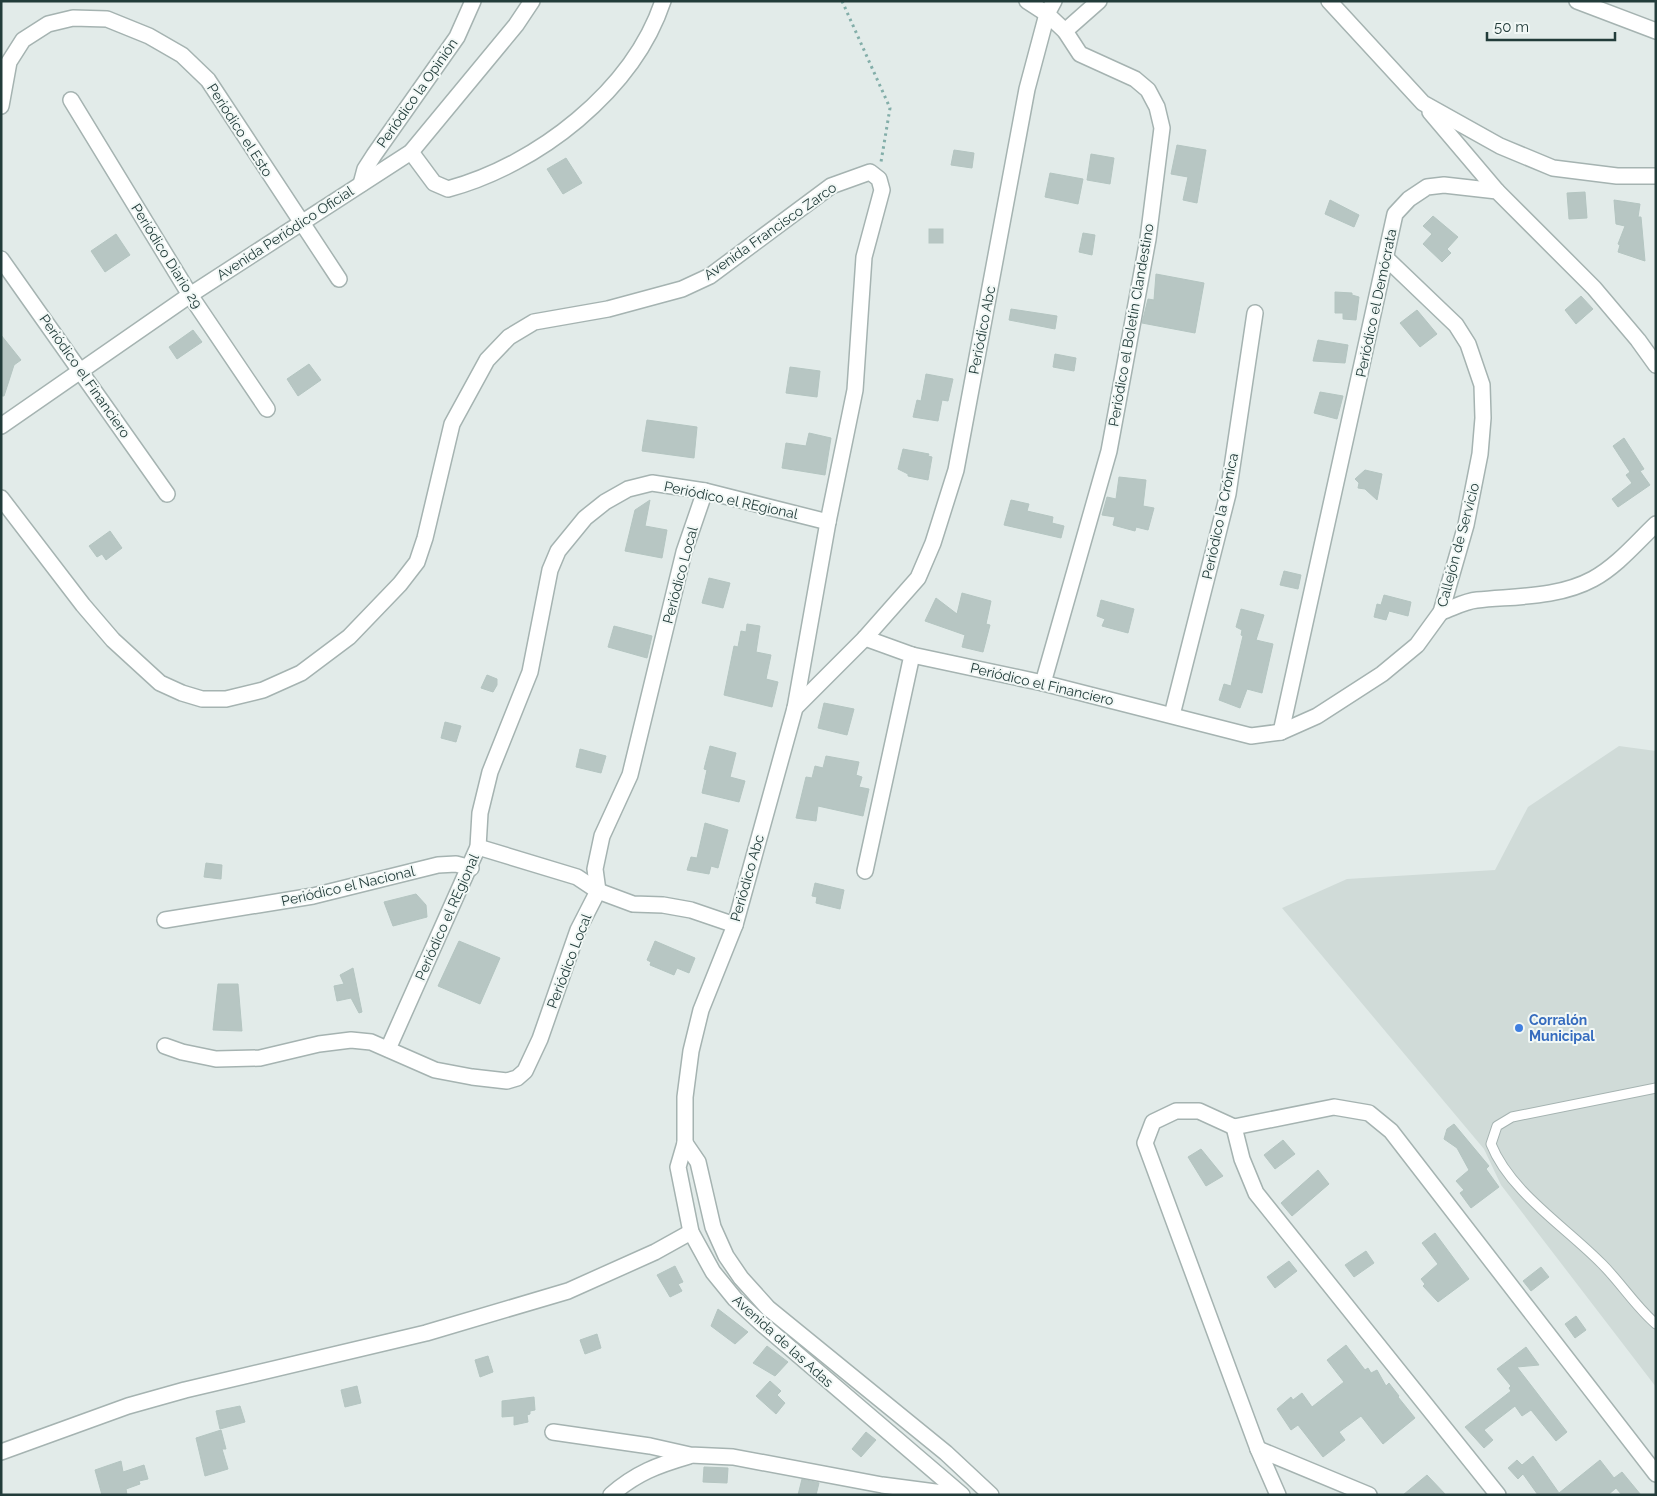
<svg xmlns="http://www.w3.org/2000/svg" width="1657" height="1496" viewBox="0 0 1657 1496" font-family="Raleway,sans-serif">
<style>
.built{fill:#d0dbd8}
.building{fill:#b7c6c3;stroke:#b4c5c1}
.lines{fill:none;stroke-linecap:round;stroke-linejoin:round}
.service-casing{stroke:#a5b3b1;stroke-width:11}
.minor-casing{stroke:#a5b3b1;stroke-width:18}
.tertiary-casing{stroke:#a5b3b1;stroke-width:18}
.path{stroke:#83aea9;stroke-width:3;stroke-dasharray:2.5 4;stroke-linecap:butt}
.service{stroke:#fff;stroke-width:9}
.minor{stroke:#fff;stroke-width:15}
.tertiary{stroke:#fff;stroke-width:15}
.shop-dot{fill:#3f7fe0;stroke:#f2f8f6;stroke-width:2}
.labels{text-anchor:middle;stroke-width:4;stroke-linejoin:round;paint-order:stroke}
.street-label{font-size:14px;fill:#223c3a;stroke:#f2f8f6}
.shop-label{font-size:14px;font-weight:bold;fill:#366cbe;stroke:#f2f8f6;text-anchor:start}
</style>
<rect width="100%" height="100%" fill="#e2ebe9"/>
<!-- built -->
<polygon class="built" points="1619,746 1656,751 1656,1387 1501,1185 1484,1149 1282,908 1347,879 1495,870 1528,807"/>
<!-- building -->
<g class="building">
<polygon points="1177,145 1206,150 1197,203 1183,200 1188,177 1171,174"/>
<polygon points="954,150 974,153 972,168 951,165"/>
<polygon points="1091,154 1114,158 1110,184 1087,180"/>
<polygon points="566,158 582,183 563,194 547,169"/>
<polygon points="1050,173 1083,179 1078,204 1045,197"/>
<polygon points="1585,192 1587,218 1569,219 1567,193"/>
<polygon points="1330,200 1359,215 1354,227 1325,214"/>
<polygon points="1614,200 1640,204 1638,217 1641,217 1645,261 1618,252 1620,245 1618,244 1625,226 1616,224"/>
<polygon points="1433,216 1458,237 1447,249 1451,253 1442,262 1423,244 1432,234 1423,226"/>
<rect x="929" y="229" width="14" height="14"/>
<polygon points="1083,233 1095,235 1092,255 1079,252"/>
<polygon points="116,234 130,255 105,272 91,251"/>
<polygon points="1156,274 1204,283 1195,333 1142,323 1148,299 1154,300"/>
<polygon points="1335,292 1352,293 1352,295 1359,297 1356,320 1343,319 1343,313 1335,313"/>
<polygon points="1581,296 1593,309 1576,324 1565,310"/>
<polygon points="1011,309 1057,316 1055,329 1009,320"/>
<polygon points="1417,310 1437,334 1420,347 1400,323"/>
<polygon points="193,330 202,342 177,359 169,347"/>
<polygon points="1,335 21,360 14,365 4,396 1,396"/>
<polygon points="1318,340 1348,345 1345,363 1313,361"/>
<polygon points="1055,354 1076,358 1074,371 1053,367"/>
<polygon points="309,364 321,380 298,396 287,379"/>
<polygon points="790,367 820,371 817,397 786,393"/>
<polygon points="926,374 953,379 948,401 942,400 938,421 913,417 917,400 921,401"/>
<polygon points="1320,392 1343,396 1337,419 1314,413"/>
<polygon points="647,420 697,427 694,458 642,451"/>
<polygon points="809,433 831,438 825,475 782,468 786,443 806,446"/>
<polygon points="1624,438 1644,469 1640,471 1650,485 1618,507 1612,499 1632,483 1626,475 1630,472 1613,446"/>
<polygon points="903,449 929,454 928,456 932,457 928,480 908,476 908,474 898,469"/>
<polygon points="1365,470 1382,474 1377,500 1365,489 1358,488 1359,483 1355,479"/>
<polygon points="1119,477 1146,480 1143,506 1154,508 1148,530 1136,527 1135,531 1113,525 1115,517 1102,515 1107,497 1116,499"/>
<polygon points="650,500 645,526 667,530 662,558 625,551 635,510"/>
<polygon points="1011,500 1029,504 1027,511 1053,517 1052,523 1064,526 1061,538 1004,525"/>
<polygon points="110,531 122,548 106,560 102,554 97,557 89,546"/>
<polygon points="1284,571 1301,575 1298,589 1280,585"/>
<polygon points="709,578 730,583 723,608 702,603"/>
<polygon points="962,593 991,601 986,624 990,625 983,652 962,647 965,635 925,621 936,598 957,614"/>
<polygon points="1384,595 1411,602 1408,616 1389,611 1386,620 1374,617 1377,604 1381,605"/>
<polygon points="1101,600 1134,609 1128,633 1102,626 1105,619 1097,616"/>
<polygon points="1241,609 1264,615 1256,640 1273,644 1262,693 1247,689 1240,708 1219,700 1224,684 1231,686 1243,636 1241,635 1242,630 1236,627"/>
<polygon points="747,624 760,626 756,652 771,655 766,679 778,682 772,707 724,695 734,646 738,647 741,631 746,632"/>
<polygon points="614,626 652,636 647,658 608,647"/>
<polygon points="487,675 497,679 497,685 493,692 481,688"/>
<polygon points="824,703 854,709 847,735 818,728"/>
<polygon points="445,722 461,726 456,742 441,738"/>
<polygon points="710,746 736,753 730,777 745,781 739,802 702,793 707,770 704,769"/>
<polygon points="580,749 606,756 601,773 576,767"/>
<polygon points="826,756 859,762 856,775 862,777 859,787 869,789 863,816 818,806 816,821 796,818 806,777 812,778 815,766 823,768"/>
<polygon points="705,823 728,830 718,868 711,866 709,874 687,870 691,857 697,858"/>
<polygon points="206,863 222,865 221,879 204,877"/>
<polygon points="815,883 844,890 840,909 816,903 817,897 812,896"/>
<polygon points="416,894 426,905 427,917 393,926 384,902"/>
<polygon points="459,941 500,958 480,1004 438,986"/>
<polygon points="655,941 695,958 689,973 677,968 674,975 650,965 651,962 647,960"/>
<polygon points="353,968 362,1012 359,1013 351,998 337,1001 334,986 344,984 340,975"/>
<polygon points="218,984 238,984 242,1031 213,1030"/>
<polygon points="1454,1124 1489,1166 1486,1169 1499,1187 1471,1208 1460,1193 1464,1190 1456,1181 1469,1170 1457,1148 1444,1139 1447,1129"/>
<polygon points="1283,1140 1295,1154 1275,1169 1264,1155"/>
<polygon points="1201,1149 1223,1176 1206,1186 1188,1157"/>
<polygon points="1318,1170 1329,1184 1292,1216 1281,1203"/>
<polygon points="1435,1233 1469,1279 1438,1302 1423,1286 1425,1284 1421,1279 1438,1264 1422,1243"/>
<polygon points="1366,1251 1374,1263 1354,1277 1345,1265"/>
<polygon points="1289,1261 1297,1271 1275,1288 1267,1277"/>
<polygon points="675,1266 683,1282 678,1284 682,1291 670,1297 657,1275"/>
<polygon points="1541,1267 1549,1277 1531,1291 1523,1281"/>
<polygon points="718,1309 748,1332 735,1344 711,1326"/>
<polygon points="1576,1316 1586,1330 1575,1338 1565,1324"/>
<polygon points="597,1334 601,1348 585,1354 580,1340"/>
<polygon points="1346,1345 1365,1370 1368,1368 1371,1373 1377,1370 1386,1386 1389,1383 1399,1396 1398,1397 1415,1418 1383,1444 1361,1416 1339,1432 1345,1440 1323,1457 1298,1425 1291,1430 1277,1409 1291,1397 1293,1400 1302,1393 1312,1407 1344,1382 1327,1360"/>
<polygon points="767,1346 788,1362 775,1376 753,1363"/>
<polygon points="1526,1347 1539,1365 1517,1367 1567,1432 1556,1441 1531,1410 1522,1416 1515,1406 1484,1430 1493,1440 1484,1448 1465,1427 1511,1391 1509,1388 1511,1386 1497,1369"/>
<polygon points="488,1356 493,1372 480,1377 475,1360"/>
<polygon points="770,1381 781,1391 777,1395 785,1403 776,1414 756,1396"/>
<polygon points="357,1386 361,1403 345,1407 341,1390"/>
<polygon points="534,1397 535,1410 530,1411 530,1414 527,1415 528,1422 514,1425 514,1416 502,1417 502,1401"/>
<polygon points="240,1406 245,1422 220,1429 216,1411"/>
<polygon points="221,1430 226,1449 222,1449 228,1469 205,1476 196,1438"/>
<polygon points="866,1432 876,1440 861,1457 852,1449"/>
<polygon points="1533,1456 1559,1493 1600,1460 1614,1478 1622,1472 1641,1495 1622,1495 1616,1488 1608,1495 1538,1495 1523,1474 1518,1479 1508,1468 1517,1460 1522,1465"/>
<polygon points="121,1461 123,1472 144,1465 148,1479 139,1481 140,1484 126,1489 127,1495 102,1495 95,1470"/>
<polygon points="704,1467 728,1468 727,1483 703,1482"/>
<polygon points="1427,1475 1446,1495 1403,1495"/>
<polygon points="802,1479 819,1483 816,1495 798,1495"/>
</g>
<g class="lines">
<defs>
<path id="service" d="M1656 1088 1512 1117 1497 1126 1491 1144C1510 1192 1566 1227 1602 1264 1621 1283 1636 1307 1656 1324"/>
<g id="minor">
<polyline points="1027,1 1047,14 1065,31 1080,54 1135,79 1148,90 1157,107 1162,128 1148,239 1109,451 1043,683"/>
<polyline points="1329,1 1423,103 1500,146 1553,168 1617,176 1656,176"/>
<polyline points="1577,1 1656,31"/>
<polyline points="1065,31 1099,1"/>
<polyline points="71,100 190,295 267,409"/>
<polyline points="1,106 9,62 23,40 48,24 73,18 107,19 149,36 182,55 208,80 339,279"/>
<polyline points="1430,112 1497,191"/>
<path d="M411 152 434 183 448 189C537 165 633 91 663 1"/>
<polyline points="361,184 365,169 374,155 457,37 473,1"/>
<polyline points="1,259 167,494"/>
<polyline points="1,426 190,295 411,152 516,25 532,1"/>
<polyline points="1,498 83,605 113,640 160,683 182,693 202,699 226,699 263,690 301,673 349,637 400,584 417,562 425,538 452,424 487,360 509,337 534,322 608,309 682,289 710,276 831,186 870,172 879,179 882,190 864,257 855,390 828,522 795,708"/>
<path d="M1441 612C1453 608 1465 601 1477 600 1515 596 1558 598 1593 579 1617 566 1636 543 1656 524"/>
<polyline points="865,638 912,655 865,871"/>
<polyline points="912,655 1043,683 1251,736 1281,732 1317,716 1382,674 1417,645 1441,612 1466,525 1480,454 1483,418 1482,385 1468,344 1456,325 1387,259"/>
<polyline points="1172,715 1228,494 1255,313"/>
<polyline points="1281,732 1395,214 1409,199 1427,187 1444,185 1497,191 1594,288 1638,340 1656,365"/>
<polyline points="478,847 577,877 598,891 633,904 663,905 691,910 735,925"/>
<polyline points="165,920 313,896 438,865 456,864 471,868"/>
<polyline points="165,1046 182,1052 216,1059 260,1058 319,1044 351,1040 371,1042 435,1070 472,1077 507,1081 517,1078 525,1071 540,1039 578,930 598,891 595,869 602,836 630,775 684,552 705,491"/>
<polyline points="388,1049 478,847 480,813 490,772 530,672 550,570 558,551 585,518 605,502 628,489 652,483 705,491 828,522"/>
<polyline points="1234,1127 1242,1159 1256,1193 1498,1495"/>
<polyline points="553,1432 650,1446 690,1455 733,1457 882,1485 958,1495"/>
<polyline points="1258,1449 1369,1495"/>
<polyline points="1,1452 128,1406 185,1390 426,1333 568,1291 655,1252 691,1232"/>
<path d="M611 1495C636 1473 658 1465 689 1456"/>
<polyline points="1278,1495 1258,1449 1145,1143 1153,1122 1176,1111 1199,1111 1234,1127 1334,1107 1369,1113 1391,1131 1656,1474"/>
</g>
<g id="tertiary">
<polyline points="685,1143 698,1162 713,1227 726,1256 741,1278 768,1308 946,1453 991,1495"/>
<polyline points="962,1495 762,1324 735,1299 713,1272 691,1232 678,1167 685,1143 685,1097 691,1051 701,1010 735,925 795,708 865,638 918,578 933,543 956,470 1027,89 1047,14 1054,1"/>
</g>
</defs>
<!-- service casing -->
<use href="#service" class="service-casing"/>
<!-- minor casing -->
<use href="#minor" class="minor-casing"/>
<!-- tertiary casing -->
<use href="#tertiary" class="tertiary-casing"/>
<!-- path -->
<polyline class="path" points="842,1 890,108 881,162"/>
<!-- service -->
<use href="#service" class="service"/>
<!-- minor -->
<use href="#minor" class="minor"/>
<!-- tertiary -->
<use href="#tertiary" class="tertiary"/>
</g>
<!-- markers -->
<circle class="shop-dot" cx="1519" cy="1028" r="5"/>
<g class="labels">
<!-- street labels -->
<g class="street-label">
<text transform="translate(417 93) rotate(-55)" y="5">Periódico la Opinión</text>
<text transform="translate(240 130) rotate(57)" y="5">Periódico el Esto</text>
<text transform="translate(770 231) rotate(-35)" y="5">Avenida Francisco Zarco</text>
<text transform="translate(285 233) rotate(-33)" y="5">Avenida Periódico Oficial</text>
<text transform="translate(167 256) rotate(58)" y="5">Periódico Diario 29</text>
<text transform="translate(1376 303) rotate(-78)" y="5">Periódico el Demócrata</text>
<text transform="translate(1131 325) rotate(-80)" y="5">Periódico el Boletín Clandestino</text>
<text transform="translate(982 330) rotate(-79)" y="5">Periódico Abc</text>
<text transform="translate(85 376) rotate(55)" y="5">Periódico el Financiero</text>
<text transform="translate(731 500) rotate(12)" y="5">Periódico el REgional</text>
<text transform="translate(1220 516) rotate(-78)" y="5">Periódico la Crónica</text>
<text transform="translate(1458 545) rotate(-75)" y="5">Callejón de Servicio</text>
<text transform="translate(680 575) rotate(-75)" y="5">Periódico Local</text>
<text transform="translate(1042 684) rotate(13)" y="5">Periódico el Financiero</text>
<text transform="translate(747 878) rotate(-74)" y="5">Periódico Abc</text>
<text transform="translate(348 886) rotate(-13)" y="5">Periódico el Nacional</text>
<text transform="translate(447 917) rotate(-66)" y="5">Periódico el REgional</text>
<text transform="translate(569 961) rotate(-69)" y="5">Periódico Local</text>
<text transform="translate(783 1341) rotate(42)" y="5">Avenida de las Adas</text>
</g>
<!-- shop labels -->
<g class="shop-label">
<text x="1529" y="1025">Corralón<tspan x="1529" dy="16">Municipal</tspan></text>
</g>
</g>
<!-- border -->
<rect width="1657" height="1496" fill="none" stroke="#223c3a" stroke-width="5"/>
<!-- scale -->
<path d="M1487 32v8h128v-8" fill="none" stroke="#223c3a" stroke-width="2.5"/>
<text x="1494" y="32" font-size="15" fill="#223c3a" stroke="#f2f8f6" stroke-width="4" paint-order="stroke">50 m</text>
</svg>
